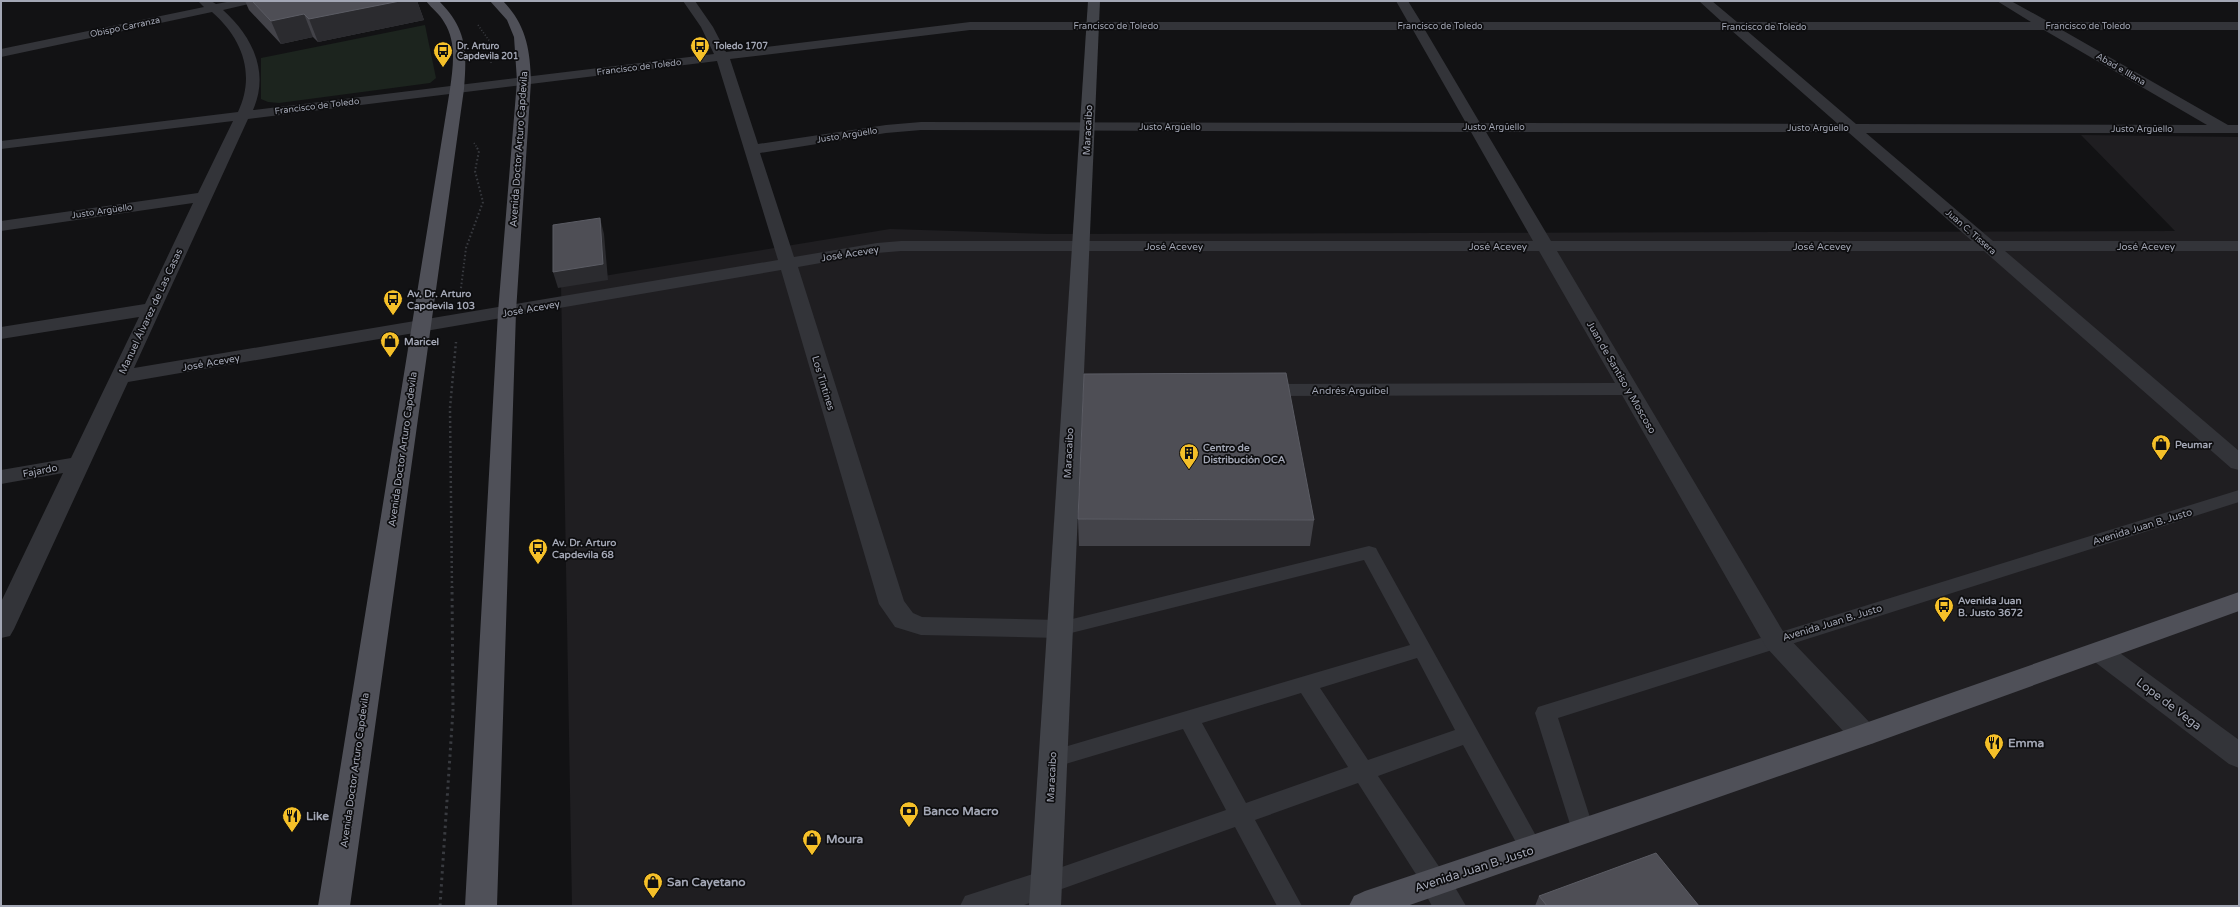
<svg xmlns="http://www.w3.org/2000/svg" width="2240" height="907" viewBox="0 0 2240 907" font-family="'Varela Round',sans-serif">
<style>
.built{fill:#1f1e21}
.green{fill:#1c241e}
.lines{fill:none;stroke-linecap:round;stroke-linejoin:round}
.path-far3{stroke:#393b40;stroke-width:1.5;stroke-dasharray:1 2;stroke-linecap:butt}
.path-far2{stroke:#393b40;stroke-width:2;stroke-dasharray:1.5 2.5;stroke-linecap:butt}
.path-far1{stroke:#393b40;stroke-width:2.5;stroke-dasharray:2 3;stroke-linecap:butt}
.path{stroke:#393b40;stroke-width:3;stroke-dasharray:2.5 4;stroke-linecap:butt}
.lane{fill:#333439;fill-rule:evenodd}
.street{fill:#333439;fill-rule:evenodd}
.secondary{fill:#414349;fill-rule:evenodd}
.primary{fill:#4f5058;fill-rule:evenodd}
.wall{fill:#434349}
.shaded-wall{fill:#2b2b2f}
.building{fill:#4e4e55;stroke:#5b5c64}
.labels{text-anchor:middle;stroke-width:3.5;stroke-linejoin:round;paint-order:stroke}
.far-street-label{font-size:9px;fill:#a3a7b5;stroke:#0d0d0f}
.far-poi-label{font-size:9px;font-weight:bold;fill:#a3a7b5;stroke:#0d0d0f;text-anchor:start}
.street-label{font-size:10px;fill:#a3a7b5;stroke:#0d0d0f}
.poi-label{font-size:10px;font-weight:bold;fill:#a3a7b5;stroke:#0d0d0f;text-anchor:start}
.near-street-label{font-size:12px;fill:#a3a7b5;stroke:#0d0d0f}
.near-poi-label{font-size:12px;font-weight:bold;fill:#a3a7b5;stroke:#0d0d0f;text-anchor:start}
</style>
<rect width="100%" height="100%" fill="#121214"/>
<!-- built -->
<polygon class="built" points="2081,135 2239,137 2239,906 572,906 561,283 890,229 1049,234 2175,231"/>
<!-- green -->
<polygon class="green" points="425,25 436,78 430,83 279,103 268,102 261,99 261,58"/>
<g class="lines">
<!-- path-far3 -->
<g class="path-far3">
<polyline points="478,25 493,46 491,63"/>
<polyline points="474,143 478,149"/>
</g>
<!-- path-far2 -->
<polyline class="path-far2" points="460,296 466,248 483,202 475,171 479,151 477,148"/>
<!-- path-far1 -->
<polyline class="path-far1" points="452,588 450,408 456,342"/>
<!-- path -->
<polyline class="path" points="440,906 453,710 452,587"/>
<!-- lane -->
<g class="lane">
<polygon points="2239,490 2239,502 1558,718 1595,833 1591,840 1583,843 1575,840 1535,713 1538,707"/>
<path d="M1369 546 1376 548 1378 552 1540 843 1544 850 1540 857 1532 860 1524 857 1463 745 1378 776 1444 874 1447 882 1444 890 1435 893 1426 890 1358 783 1255 820 1302 906H1277L1235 827 1045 895 1036 892 1033 884 1036 876 1226 810 1183 729 1052 768 1044 765 1041 759 1044 753 1410 645 1364 560 1059 636 1052 634 1049 629 1052 624ZM1417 658 1455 730 1368 760 1320 688ZM1301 693 1348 767 1246 803 1202 723Z"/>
</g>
<!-- street -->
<g class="street">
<path d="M198 1H211L216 4 232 1H255L253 3 223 10C252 36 270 72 253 110L714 54 701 27 683 1H695L713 27 726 52 970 22H1408L1396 1H1408L1421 22H1722L1699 1H1712L1737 22H2031L1997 1H2011L2049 22H2239V30H2062L2228 125H2239V133H1866L1993 241H2239V251H2005L2239 451V470L2231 468 1984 251H1557L1784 633 1874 727 1878 735 1874 743 1864 746 1854 743 1766 647 1622 395 1259 396 1252 394 1249 390 1252 386 1259 384 1615 383 1539 251H901L877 253 798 267 904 601 913 613 922 617 1059 620 1068 622 1072 629 1068 636 1059 638 921 635 895 627 879 604 781 270 128 382 14 629 10 636 1 638V602L63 473 1 484V470L71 458 139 317 1 339V327L145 304 193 203 1 231V221L198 193 233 121 1 149V141L238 112C256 74 242 38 212 12L1 57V49L204 7ZM970 30H1413L1466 123 921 122 886 125 758 144 730 59ZM1425 30H1731L1838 124 1480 123ZM1746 30H2044L2207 125 1856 124ZM717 61 778 260 134 368 248 119ZM921 130 1471 132 1533 241H901L877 243 794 257 760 153 886 133ZM1486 132H1848L1972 241H1551Z"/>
<polygon points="2100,642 2109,645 2239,740 2239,768 2229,764 2091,659 2087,652 2091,645"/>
<polygon points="1435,868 1446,872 1466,906 1432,906 1419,882 1424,872"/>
<polygon points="1045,870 1056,874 1061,884 1056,894 1021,906 960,906 965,896"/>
</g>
<!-- secondary -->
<polygon class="secondary" points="1088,1 1100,1 1061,906 1029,906"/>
<!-- primary -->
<g class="primary">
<path d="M426 1H439C467 29 467 51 464 89L350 906H318L450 89C453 67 457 42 444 22 440 14 432 9 426 1Z"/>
<path d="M490 1H503C526 25 530 49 531 81L516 312 497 906H465L498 312 517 81 514 37 507 20Z"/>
<polygon points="2239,592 2239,611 1874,743 1407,906 1349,906 1354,896 1365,891 1854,727"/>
</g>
</g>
<!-- wall -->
<g class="wall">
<polygon points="245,1 417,1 424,20 318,42 313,37 281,44 249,10"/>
<polygon points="1078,519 1314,520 1310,546 1079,546"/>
<polygon points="1539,896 1699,906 1535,906"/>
</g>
<!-- shaded-wall -->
<g class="shaded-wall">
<polygon points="400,1 417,1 424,20 318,42 309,19"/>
<polygon points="304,14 313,37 281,44 271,21"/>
<polygon points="600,218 604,234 608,280 558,288 553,272"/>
</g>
<!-- building -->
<g class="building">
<polygon points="252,1 400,1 309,19 304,14 271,21"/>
<polygon points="600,218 603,264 553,272 553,225"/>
<polygon points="1286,373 1314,520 1078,519 1084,374"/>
<polygon points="1656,853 1699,906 1547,906 1539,896"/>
</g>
<!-- icons -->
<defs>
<symbol id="bus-pin" viewBox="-11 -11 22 30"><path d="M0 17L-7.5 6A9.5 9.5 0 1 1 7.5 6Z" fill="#f5c029" stroke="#0d0d0f"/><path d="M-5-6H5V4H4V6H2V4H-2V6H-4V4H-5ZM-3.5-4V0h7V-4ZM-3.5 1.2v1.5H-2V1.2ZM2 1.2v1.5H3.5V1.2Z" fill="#111"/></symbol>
<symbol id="shop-pin" viewBox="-11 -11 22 30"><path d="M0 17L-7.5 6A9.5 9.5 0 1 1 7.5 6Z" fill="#f5c029" stroke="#0d0d0f"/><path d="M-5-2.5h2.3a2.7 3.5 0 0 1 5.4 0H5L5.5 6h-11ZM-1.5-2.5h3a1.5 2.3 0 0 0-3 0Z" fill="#111"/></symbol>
<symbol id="building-pin" viewBox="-11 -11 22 30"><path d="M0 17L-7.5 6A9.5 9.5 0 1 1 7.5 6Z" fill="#f5c029" stroke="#0d0d0f"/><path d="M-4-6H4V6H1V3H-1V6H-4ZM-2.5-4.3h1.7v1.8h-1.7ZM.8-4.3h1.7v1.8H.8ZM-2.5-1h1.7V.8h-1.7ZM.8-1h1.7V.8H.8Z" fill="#111"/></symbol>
<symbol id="restaurant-pin" viewBox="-11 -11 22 30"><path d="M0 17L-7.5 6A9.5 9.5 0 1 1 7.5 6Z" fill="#f5c029" stroke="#0d0d0f"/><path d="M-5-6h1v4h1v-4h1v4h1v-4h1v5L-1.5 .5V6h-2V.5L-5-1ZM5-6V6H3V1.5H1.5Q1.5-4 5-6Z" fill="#111"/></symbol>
<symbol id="bank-pin" viewBox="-11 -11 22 30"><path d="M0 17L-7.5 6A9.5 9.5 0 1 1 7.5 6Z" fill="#f5c029" stroke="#0d0d0f"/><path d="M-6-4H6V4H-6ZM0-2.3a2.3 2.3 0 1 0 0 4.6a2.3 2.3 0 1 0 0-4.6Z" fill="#111"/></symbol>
</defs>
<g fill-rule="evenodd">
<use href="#bus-pin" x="689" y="35" width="22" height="30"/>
<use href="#bus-pin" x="432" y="40" width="22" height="30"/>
<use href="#bus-pin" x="382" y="288" width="22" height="30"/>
<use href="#shop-pin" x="379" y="330" width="22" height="30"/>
<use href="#shop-pin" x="2150" y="433" width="22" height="30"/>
<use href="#building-pin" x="1178" y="442" width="22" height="30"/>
<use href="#bus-pin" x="527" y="537" width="22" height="30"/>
<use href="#bus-pin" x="1933" y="595" width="22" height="30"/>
<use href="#restaurant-pin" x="1983" y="732" width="22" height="30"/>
<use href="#bank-pin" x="898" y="800" width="22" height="30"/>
<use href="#restaurant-pin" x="281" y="805" width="22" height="30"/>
<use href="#shop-pin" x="801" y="828" width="22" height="30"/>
<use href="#shop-pin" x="642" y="871" width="22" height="30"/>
</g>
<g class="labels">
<!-- far-street labels -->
<g class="far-street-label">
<text x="1116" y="29">Francisco de Toledo</text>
<text x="1440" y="29">Francisco de Toledo</text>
<text x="2088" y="29">Francisco de Toledo</text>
<text transform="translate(125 27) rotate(-12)" y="3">Obispo Carranza</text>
<text x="1764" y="30">Francisco de Toledo</text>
<text transform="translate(639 67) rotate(-7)" y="3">Francisco de Toledo</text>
<text transform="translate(2121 69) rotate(30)" y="3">Abad e Illana</text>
<text transform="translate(317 106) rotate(-7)" y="3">Francisco de Toledo</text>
<text x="1170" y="130">Justo Argüello</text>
<text x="1494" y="130">Justo Argüello</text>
<text x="1818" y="131">Justo Argüello</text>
<text x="2142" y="132">Justo Argüello</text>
<text transform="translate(847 135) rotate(-9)" y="3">Justo Argüello</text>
<text transform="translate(102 211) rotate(-8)" y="3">Justo Argüello</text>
<text transform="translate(1971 232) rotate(41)" y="3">Juan C. Tissera</text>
</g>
<!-- far-poi labels -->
<g class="far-poi-label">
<text x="457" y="49">Dr. Arturo<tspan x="457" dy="10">Capdevila 201</tspan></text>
<text x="714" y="49">Toledo 1707</text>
</g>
<!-- street labels -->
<g class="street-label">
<text transform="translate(1087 130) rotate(-87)" y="4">Maracaibo</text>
<text transform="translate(518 149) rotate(-86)" y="4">Avenida Doctor Arturo Capdevila</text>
<text x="1174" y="250">José Acevey</text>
<text x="1498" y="250">José Acevey</text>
<text x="1822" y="250">José Acevey</text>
<text x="2146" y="250">José Acevey</text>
<text transform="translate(850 253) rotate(-9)" y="4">José Acevey</text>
<text transform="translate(531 308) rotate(-10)" y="4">José Acevey</text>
<text transform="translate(150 311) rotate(-65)" y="4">Manuel Álvarez de Las Casas</text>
<text transform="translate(211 362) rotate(-10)" y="4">José Acevey</text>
<text transform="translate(1622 377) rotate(60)" y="4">Juan de Santiso y Moscoso</text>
<text transform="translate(824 383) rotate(73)" y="4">Los Tintines</text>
<text x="1350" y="394">Andrés Arguibel</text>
<text transform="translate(402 449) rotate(-82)" y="4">Avenida Doctor Arturo Capdevila</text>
<text transform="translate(1068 453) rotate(-87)" y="4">Maracaibo</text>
<text transform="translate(40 470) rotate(-11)" y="4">Fajardo</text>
<text transform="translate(2142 526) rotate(-17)" y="4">Avenida Juan B. Justo</text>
<text transform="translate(1832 622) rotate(-17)" y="4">Avenida Juan B. Justo</text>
<text transform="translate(354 770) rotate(-82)" y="4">Avenida Doctor Arturo Capdevila</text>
<text transform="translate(1051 777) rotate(-87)" y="4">Maracaibo</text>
</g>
<!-- poi labels -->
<g class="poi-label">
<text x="407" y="297">Av. Dr. Arturo<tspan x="407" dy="12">Capdevila 103</tspan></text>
<text x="404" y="345">Maricel</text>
<text x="2175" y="448">Peumar</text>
<text x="1203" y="451">Centro de<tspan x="1203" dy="12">Distribución OCA</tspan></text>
<text x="552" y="546">Av. Dr. Arturo<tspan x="552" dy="12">Capdevila 68</tspan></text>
<text x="1958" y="604">Avenida Juan<tspan x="1958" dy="12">B. Justo 3672</tspan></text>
</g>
<!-- near-street labels -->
<g class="near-street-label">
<text transform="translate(2169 704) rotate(37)" y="4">Lope de Vega</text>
<text transform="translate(1474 869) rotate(-18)" y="4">Avenida Juan B. Justo</text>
</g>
<!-- near-poi labels -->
<g class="near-poi-label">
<text x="2008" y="747">Emma</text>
<text x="923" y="815">Banco Macro</text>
<text x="306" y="820">Like</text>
<text x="826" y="843">Moura</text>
<text x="667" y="886">San Cayetano</text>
</g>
</g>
<!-- border -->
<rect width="2240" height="907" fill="none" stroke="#a3a7b5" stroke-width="4"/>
</svg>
